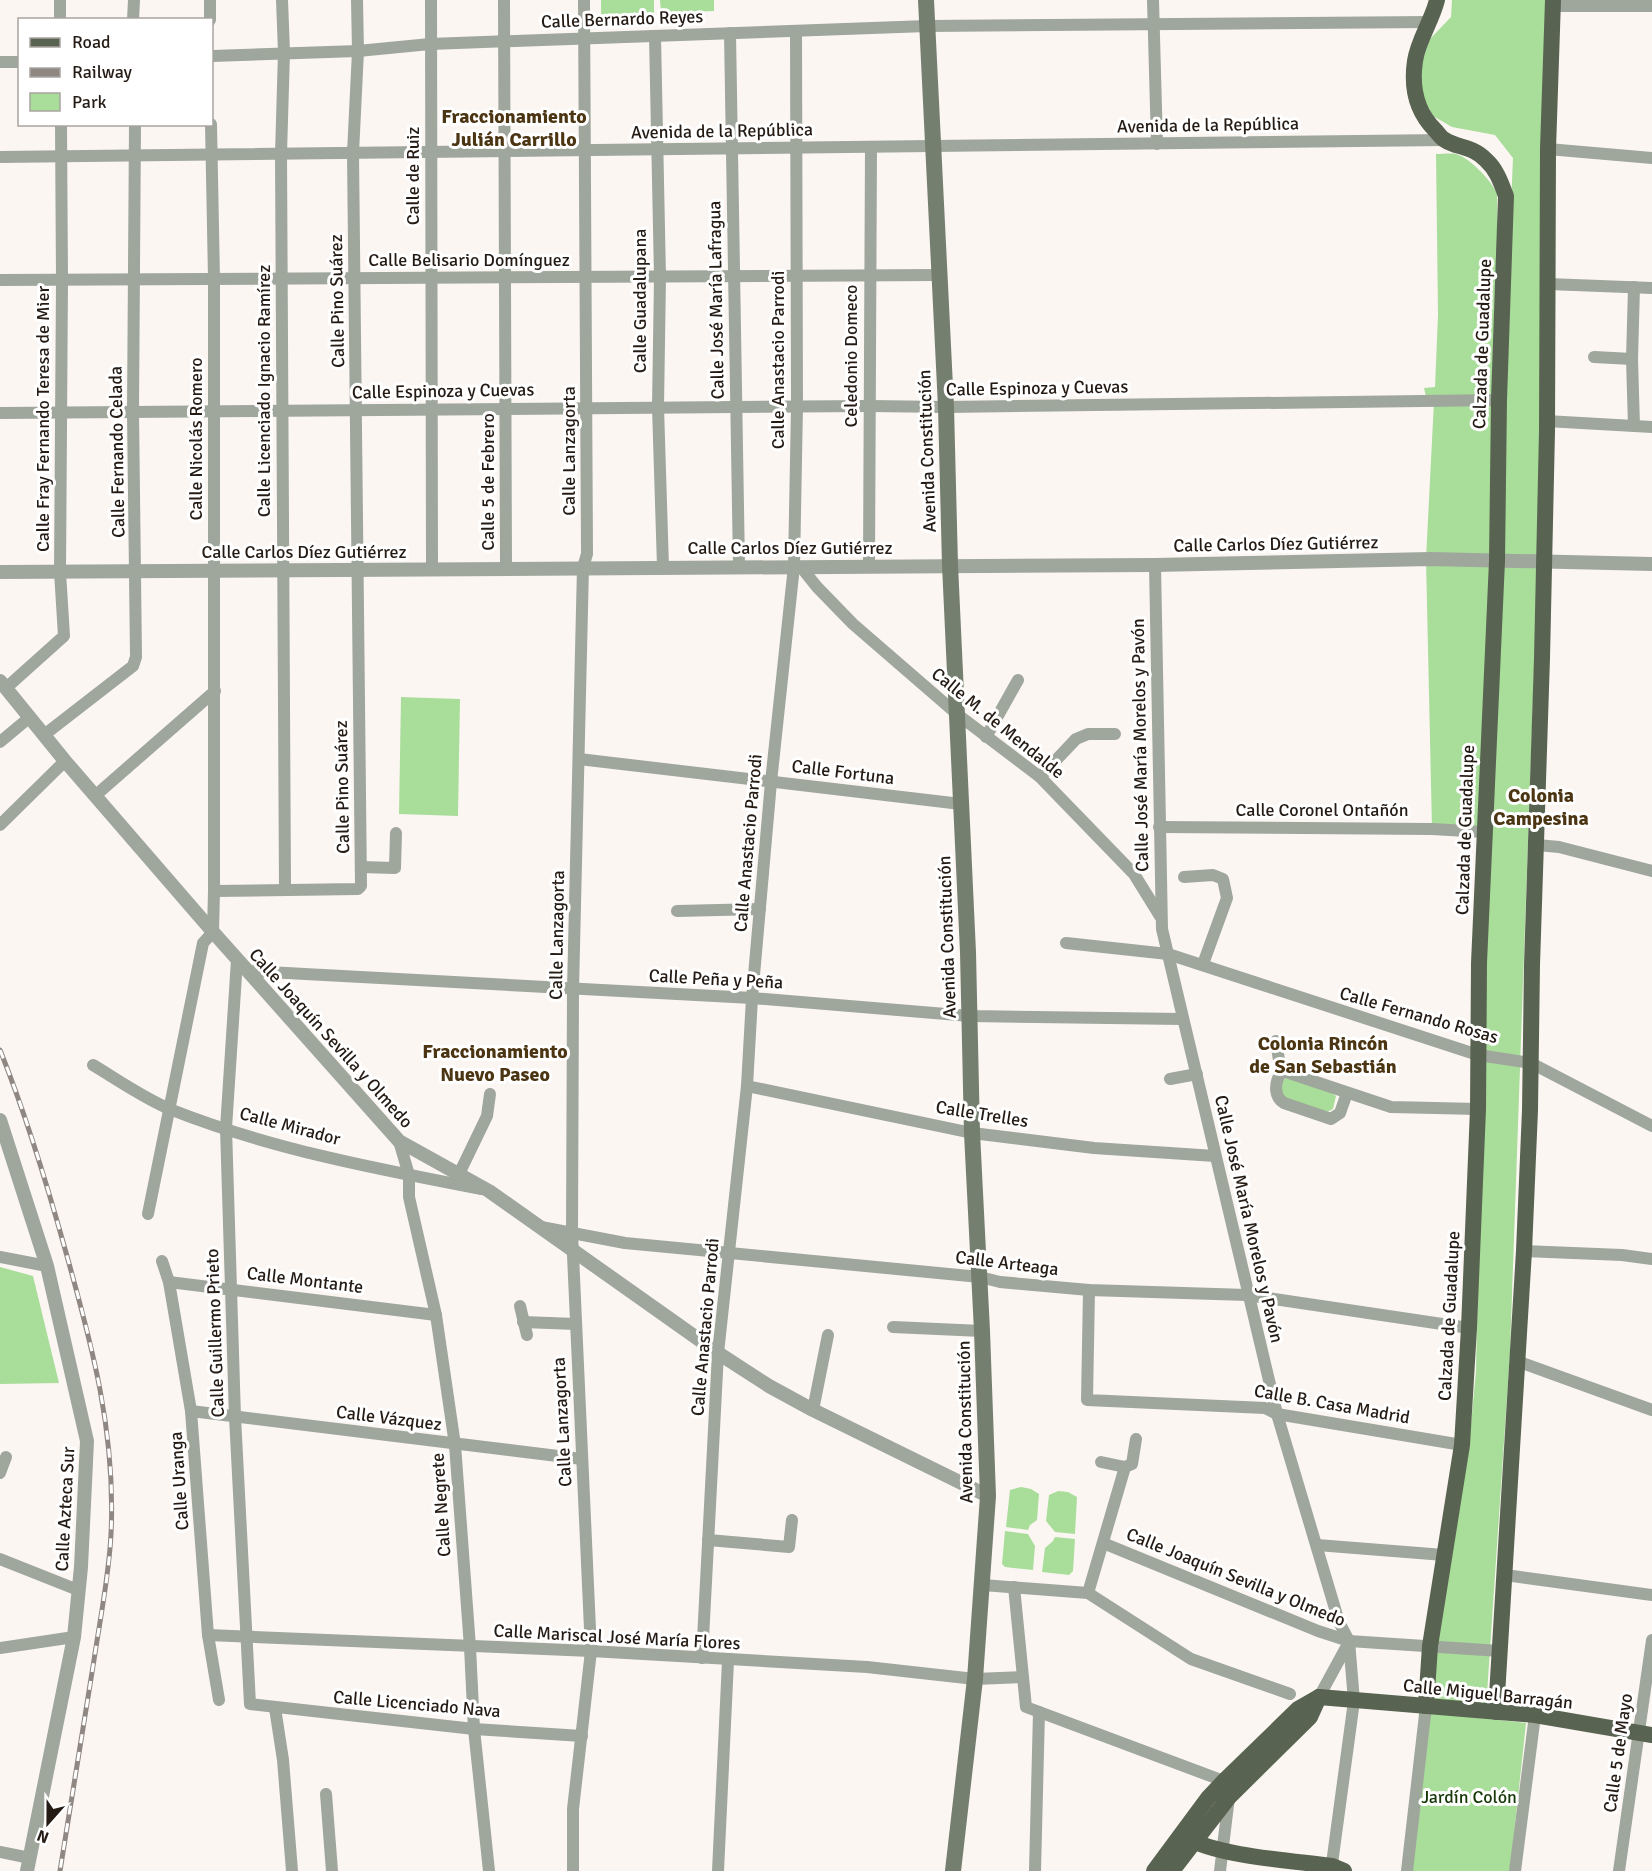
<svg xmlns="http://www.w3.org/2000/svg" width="1652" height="1871" viewBox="0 0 1652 1871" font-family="Signika,sans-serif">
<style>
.green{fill:#a9dd9a}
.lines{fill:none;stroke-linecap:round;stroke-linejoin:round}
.minor{stroke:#9fa69c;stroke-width:12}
.tertiary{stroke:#9fa69c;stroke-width:14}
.secondary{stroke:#757f70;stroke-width:16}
.primary{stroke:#586351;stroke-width:16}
.rail-casing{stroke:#8f8782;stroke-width:5}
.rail{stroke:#fff;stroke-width:3;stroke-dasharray:9;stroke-linecap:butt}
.labels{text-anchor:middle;stroke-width:6;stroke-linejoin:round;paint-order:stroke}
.street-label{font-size:18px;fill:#251b15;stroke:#fff}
.park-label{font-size:18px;fill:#153907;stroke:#fff}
.neighbourhood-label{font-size:20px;font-weight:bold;fill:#4c3512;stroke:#fff}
</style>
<rect width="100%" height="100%" fill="#fcf6f3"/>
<!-- green -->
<g class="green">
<polygon points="601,0 654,0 654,13 601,15"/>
<polygon points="660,0 714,0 714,11 661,13"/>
<polygon points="1452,0 1550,0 1538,557 1510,1352 1486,1709 1431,1704 1433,1647 1469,1446 1476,1371 1487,843 1484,832 1432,829 1426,559 1434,401 1499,400 1508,275 1513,158 1495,135 1452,127 1433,116 1420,91 1422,63 1429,40 1451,17"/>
<path d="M1436 154C1442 154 1450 153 1456 154 1470 158 1492 181 1497 194V398L1426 397 1424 388 1435 387 1438 315Z"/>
<polygon points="401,697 460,699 458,816 399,814"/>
<polygon points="1286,1078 1330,1092 1336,1096 1333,1109 1325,1113 1286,1101 1278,1086"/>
<polygon points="0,1267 33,1276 59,1383 0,1384"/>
<polygon points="1021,1487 1031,1489 1039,1494 1037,1520 1030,1525 1028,1530 1006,1527 1010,1490"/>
<polygon points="1058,1491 1068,1492 1077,1497 1075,1534 1055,1532 1046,1521 1049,1495"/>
<polygon points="1005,1531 1028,1534 1035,1546 1033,1570 1005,1567 1002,1564"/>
<polygon points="1055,1537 1075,1539 1073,1571 1069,1575 1042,1572 1045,1548 1053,1541"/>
<polygon points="1430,1712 1526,1723 1510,1871 1412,1871"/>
</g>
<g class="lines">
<!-- minor -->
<g class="minor">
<polyline points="60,0 60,20"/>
<polyline points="282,0 284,52 281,154 285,889"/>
<polyline points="431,0 432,569"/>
<polyline points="504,0 506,568"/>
<polyline points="1153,0 1157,144"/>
<polyline points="1553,6 1652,6"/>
<polyline points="133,20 134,0"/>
<polyline points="210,20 210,0"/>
<polyline points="730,33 739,566"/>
<polyline points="655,36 660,277 658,407 663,567"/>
<polyline points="212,56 358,51 430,44 927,26 1430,22"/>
<polyline points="0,62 20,62"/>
<polyline points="1548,149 1652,158"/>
<polyline points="0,157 1445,140"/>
<polyline points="0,280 938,275"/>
<polyline points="1548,284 1652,288"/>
<polyline points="1594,357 1632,359"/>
<polyline points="0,413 869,406 946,407 1499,400"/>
<polyline points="1546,421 1652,427"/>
<polyline points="1634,426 1632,359 1634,287"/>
<polyline points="869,565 871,147"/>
<polyline points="1155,565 1162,929 1277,1414 1339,1622 1349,1641 1354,1701 1331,1871"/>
<polyline points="801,567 817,587 853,624 957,714 1040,777 1134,874 1160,916"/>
<polyline points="6,688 64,636 60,572 62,280 61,124"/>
<polyline points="44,735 133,666 136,657 133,412 135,124"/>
<polyline points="986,737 1018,680"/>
<polyline points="0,742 30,717"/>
<polyline points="579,759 961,804"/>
<polyline points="1040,777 1076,739 1088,734 1115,734"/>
<polyline points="96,795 215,691"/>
<polyline points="0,825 65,761"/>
<polyline points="1159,827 1432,829 1484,832"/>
<polyline points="1537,845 1559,847 1652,871"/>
<polyline points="361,867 395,868 396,833"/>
<polyline points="1184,877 1213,875 1223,879 1227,898 1203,964"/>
<polyline points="214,891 358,889 361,886 353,153 358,51 357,0"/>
<polyline points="677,911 760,909"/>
<polyline points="1066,943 1168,954 1478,1055 1531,1063 1652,1126"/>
<polyline points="237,960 226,1128 235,1417 250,1704 474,1729 582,1736"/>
<polyline points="248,971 752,998 970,1016 1183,1019"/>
<path d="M1276 1041 1281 1073C1274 1083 1274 1097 1284 1103L1331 1119 1340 1113 1347 1093"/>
<path d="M93 1065C118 1080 145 1099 172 1110 271 1149 377 1169 481 1189"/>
<polyline points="1281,1073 1286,1072 1391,1107 1478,1109"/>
<polyline points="1170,1079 1197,1074"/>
<polyline points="747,1086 972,1133 1094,1148 1215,1156"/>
<polyline points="399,1141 409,1175 409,1197 436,1315 455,1445 470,1647 474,1729 489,1871"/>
<polyline points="459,1174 487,1116 490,1094"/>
<polyline points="148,1214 203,943 213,932 214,891 214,279 211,124"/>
<polyline points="541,1227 625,1243 980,1277 1000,1282 1089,1290 1247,1295 1469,1328"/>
<polyline points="1524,1251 1622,1255 1652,1259"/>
<polyline points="0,1257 47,1266"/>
<polyline points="162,1261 169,1282 191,1411 208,1635 219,1700"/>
<polyline points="169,1282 436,1315"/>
<polyline points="1089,1290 1087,1400 1265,1408 1277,1414 1462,1445"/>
<polyline points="520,1306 527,1335"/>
<polyline points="523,1322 576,1324"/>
<polyline points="893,1327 982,1331"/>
<polyline points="1517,1361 1652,1410"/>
<polyline points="813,1410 828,1335"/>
<polyline points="191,1411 582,1459"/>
<polyline points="1101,1462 1125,1467"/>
<polyline points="1125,1467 1132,1464 1136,1439"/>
<polyline points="0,1473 6,1457"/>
<polyline points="708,1540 789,1547 792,1520"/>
<polyline points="1103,1543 1318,1631 1349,1641 1500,1651"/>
<polyline points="1317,1545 1444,1555"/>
<polyline points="0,1559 78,1590"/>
<polyline points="1505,1575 1652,1595"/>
<polyline points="983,1585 1088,1593 1191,1659 1290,1694"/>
<polyline points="1014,1587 1026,1707 1224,1781 1229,1797 1220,1871"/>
<polyline points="1088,1593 1125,1467"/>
<polyline points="208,1635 591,1651 867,1667 975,1679 1022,1677"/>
<polyline points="0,1648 74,1637"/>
<polyline points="702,1658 718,1353 747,1086 752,998 771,782 794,566 797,406 796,31"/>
<polyline points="1319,1697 1349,1642"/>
<polyline points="275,1708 283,1760 292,1871"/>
<polyline points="326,1794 332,1871"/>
<polyline points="0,1852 30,1858"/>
<polyline points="573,1871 573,1809 591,1651 572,1233 573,990 583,567 587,554 584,0"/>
<polyline points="718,1871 728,1661"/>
<polyline points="1035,1871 1039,1712"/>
<polyline points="1407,1871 1426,1706"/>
<polyline points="1515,1871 1535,1715"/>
<polyline points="1619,1871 1652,1640"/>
</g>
<!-- tertiary -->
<g class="tertiary">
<polyline points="0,572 1155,565 1430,559 1652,564"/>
<polyline points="0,681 65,761 213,932 399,1141 489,1191 718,1353 769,1386 813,1410 988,1496"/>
<polyline points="0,1120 47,1266 87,1441 81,1567 74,1637 27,1871"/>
</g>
<!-- secondary -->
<polyline class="secondary" points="926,0 946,407 950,565 968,952 972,1133 982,1331 988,1496 975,1679 953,1871"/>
<!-- primary -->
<g class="primary">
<polyline points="1319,1697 1535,1715 1652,1735"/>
<path d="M1426 1706 1430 1646 1462 1445 1469 1328 1478 1109 1479 963 1497 561 1499 400 1506 196C1501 183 1497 170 1486 160 1473 146 1457 148 1445 140 1441 138 1438 133 1435 130 1416 111 1411 88 1415 61 1418 40 1432 21 1437 0"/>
<polyline points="1496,1712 1524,1251 1530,1110 1532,965 1542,658 1547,431 1548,149 1553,0"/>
<path d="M1188 1838C1216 1856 1296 1861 1332 1866L1344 1871"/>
<polyline points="1154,1871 1208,1798 1224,1781 1298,1709 1319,1697"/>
<polyline points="1172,1871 1229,1797 1310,1717 1319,1697"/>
</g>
<defs>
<path id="rail" d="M0 1050C26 1115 46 1181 65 1249 92 1345 116 1433 111 1534 109 1576 100 1619 94 1660 83 1730 71 1801 60 1871"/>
</defs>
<!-- rail casing -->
<use href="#rail" class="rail-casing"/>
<!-- rail -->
<use href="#rail" class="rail"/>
</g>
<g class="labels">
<!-- street labels -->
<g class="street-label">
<text transform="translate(622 19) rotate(-2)" y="6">Calle Bernardo Reyes</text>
<text transform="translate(1208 125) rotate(-1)" y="6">Avenida de la República</text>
<text transform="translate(722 131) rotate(-1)" y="6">Avenida de la República</text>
<text transform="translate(413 176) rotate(-90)" y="6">Calle de Ruiz</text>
<text x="469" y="266">Calle Belisario Domínguez</text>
<text transform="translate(716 300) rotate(-91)" y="6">Calle José María Lafragua</text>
<text transform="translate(337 301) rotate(-91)" y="6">Calle Pino Suárez</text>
<text transform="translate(640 301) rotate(-90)" y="6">Calle Guadalupana</text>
<text transform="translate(1482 344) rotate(-88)" y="6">Calzada de Guadalupe</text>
<text transform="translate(851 356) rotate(-90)" y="6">Celedonio Domeco</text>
<text transform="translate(778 360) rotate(-90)" y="6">Calle Anastacio Parrodi</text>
<text transform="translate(1037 388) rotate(-1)" y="6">Calle Espinoza y Cuevas</text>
<text transform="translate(264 391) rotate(-90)" y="6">Calle Licenciado Ignacio Ramírez</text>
<text transform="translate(443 391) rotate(-1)" y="6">Calle Espinoza y Cuevas</text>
<text transform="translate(43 419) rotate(-90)" y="6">Calle Fray Fernando Teresa de Mier</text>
<text transform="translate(196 439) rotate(-90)" y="6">Calle Nicolás Romero</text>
<text transform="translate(569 451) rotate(-90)" y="6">Calle Lanzagorta</text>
<text transform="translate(927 451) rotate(-92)" y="6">Avenida Constitución</text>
<text transform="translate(117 452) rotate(-91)" y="6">Calle Fernando Celada</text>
<text transform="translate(488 482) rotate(-90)" y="6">Calle 5 de Febrero</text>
<text transform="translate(1276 544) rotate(-1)" y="6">Calle Carlos Díez Gutiérrez</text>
<text x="790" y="554">Calle Carlos Díez Gutiérrez</text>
<text x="304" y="558">Calle Carlos Díez Gutiérrez</text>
<text transform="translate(998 723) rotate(39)" y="6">Calle M. de Mendalde</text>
<text transform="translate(1140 745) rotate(-91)" y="6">Calle José María Morelos y Pavón</text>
<text transform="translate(843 772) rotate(7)" y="6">Calle Fortuna</text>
<text transform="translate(342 787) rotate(-91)" y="6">Calle Pino Suárez</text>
<text x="1322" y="816">Calle Coronel Ontañón</text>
<text transform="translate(1465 830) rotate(-88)" y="6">Calzada de Guadalupe</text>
<text transform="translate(748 843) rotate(-85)" y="6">Calle Anastacio Parrodi</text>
<text transform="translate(557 935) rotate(-89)" y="6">Calle Lanzagorta</text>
<text transform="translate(947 937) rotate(-92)" y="6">Avenida Constitución</text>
<text transform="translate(716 979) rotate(3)" y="6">Calle Peña y Peña</text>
<text transform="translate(1419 1015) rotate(16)" y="6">Calle Fernando Rosas</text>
<text transform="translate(331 1038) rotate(48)" y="6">Calle Joaquín Sevilla y Olmedo</text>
<text transform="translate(982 1114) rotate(9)" y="6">Calle Trelles</text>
<text transform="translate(290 1126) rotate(15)" y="6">Calle Mirador</text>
<text transform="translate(1249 1219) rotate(77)" y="6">Calle José María Morelos y Pavón</text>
<text transform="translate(1007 1263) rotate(7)" y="6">Calle Arteaga</text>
<text transform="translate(305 1280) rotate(7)" y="6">Calle Montante</text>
<text transform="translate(1449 1316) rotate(-87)" y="6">Calzada de Guadalupe</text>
<text transform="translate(705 1327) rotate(-85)" y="6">Calle Anastacio Parrodi</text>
<text transform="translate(215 1333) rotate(-92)" y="6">Calle Guillermo Prieto</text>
<text transform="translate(1332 1404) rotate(10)" y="6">Calle B. Casa Madrid</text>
<text transform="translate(389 1418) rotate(7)" y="6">Calle Vázquez</text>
<text transform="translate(562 1422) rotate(-93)" y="6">Calle Lanzagorta</text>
<text transform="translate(965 1422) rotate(-91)" y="6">Avenida Constitución</text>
<text transform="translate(179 1481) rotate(-94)" y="6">Calle Uranga</text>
<text transform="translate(441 1505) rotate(-94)" y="6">Calle Negrete</text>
<text transform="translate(65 1509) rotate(-87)" y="6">Calle Azteca Sur</text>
<text transform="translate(1236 1577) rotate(22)" y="6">Calle Joaquín Sevilla y Olmedo</text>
<text transform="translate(617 1637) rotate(3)" y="6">Calle Mariscal José María Flores</text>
<text transform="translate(1488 1694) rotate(6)" y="6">Calle Miguel Barragán</text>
<text transform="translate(417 1704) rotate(5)" y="6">Calle Licenciado Nava</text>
<text transform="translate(1618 1753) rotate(-82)" y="6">Calle 5 de Mayo</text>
</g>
<!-- park labels -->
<g class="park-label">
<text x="1469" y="1803">Jardín Colón</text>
</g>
<!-- neighbourhood labels -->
<g class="neighbourhood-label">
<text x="514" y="123">Fraccionamiento<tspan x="514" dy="23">Julián Carrillo</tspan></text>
<text x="1541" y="802">Colonia<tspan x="1541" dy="23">Campesina</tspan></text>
<text x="1323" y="1050">Colonia Rincón<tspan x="1323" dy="23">de San Sebastián</tspan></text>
<text x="495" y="1058">Fraccionamiento<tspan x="495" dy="23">Nuevo Paseo</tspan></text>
</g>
</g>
<!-- legend -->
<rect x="18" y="18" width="195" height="108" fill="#ffffff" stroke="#a8a4a1" stroke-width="1.5"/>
<rect x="30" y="38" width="30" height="9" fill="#586351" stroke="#a8a4a1" stroke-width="1.5"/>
<text x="72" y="48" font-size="18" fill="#251b15">Road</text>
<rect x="30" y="68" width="30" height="9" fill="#8f8782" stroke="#a8a4a1" stroke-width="1.5"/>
<text x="72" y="78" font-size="18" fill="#251b15">Railway</text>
<rect x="30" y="93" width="30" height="18" fill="#a9dd9a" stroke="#a8a4a1" stroke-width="1.5"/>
<text x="72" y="108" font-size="18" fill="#251b15">Park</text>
<!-- north arrow -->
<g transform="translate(48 1823) rotate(201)" stroke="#ffffff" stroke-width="4.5" paint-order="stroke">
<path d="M0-4.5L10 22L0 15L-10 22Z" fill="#251b15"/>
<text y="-9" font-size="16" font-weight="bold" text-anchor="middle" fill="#251b15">N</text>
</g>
</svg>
